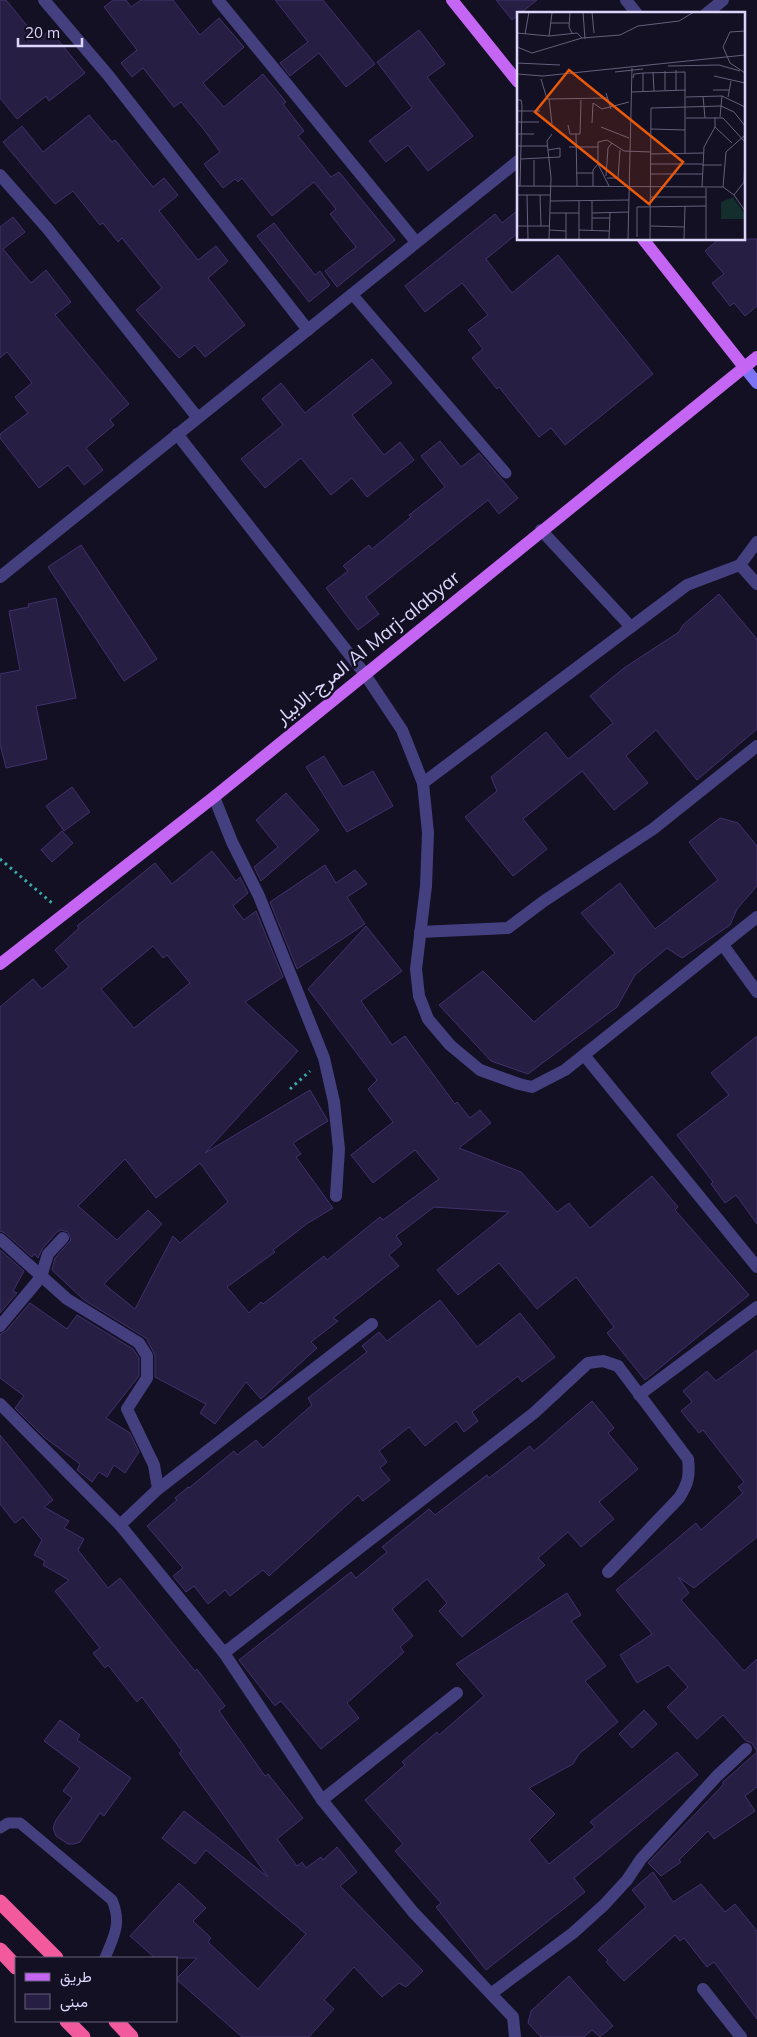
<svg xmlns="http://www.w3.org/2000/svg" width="757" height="2037" viewBox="0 0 757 2037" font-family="Mulish,Vazirmatn,sans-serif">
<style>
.building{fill:#271e43;stroke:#40316d;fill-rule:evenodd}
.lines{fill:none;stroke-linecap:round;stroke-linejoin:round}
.path{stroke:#38adab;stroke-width:3;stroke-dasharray:2.5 4;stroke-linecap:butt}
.lane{stroke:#443f7f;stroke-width:11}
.street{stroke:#443f7f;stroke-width:12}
.secondary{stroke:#7c74f4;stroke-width:12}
.primary{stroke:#c465f3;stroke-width:12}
.highway{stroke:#f35a9d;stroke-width:15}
.labels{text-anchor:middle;stroke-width:5;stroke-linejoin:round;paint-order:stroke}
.street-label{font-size:19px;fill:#dcd6fc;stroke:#141023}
.inset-road{fill:none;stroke:#645f7a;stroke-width:1}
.view{fill:#e8590c;fill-opacity:0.15;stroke:#e8590c;stroke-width:2.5}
.inset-edge{fill:none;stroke:#dcd6fc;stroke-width:2.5}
</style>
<rect width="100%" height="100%" fill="#141023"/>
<!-- building -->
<g class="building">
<polygon points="0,0 6,0 38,39 50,30 85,73 49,101 46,96 17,119 0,98"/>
<polygon points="113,0 126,0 131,7 141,0 173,0 200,35 219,18 244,47 203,83 224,107 263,74 286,102 283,104 304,131 298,136 331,177 339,172 395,240 337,287 325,271 356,247 330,214 336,209 314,182 272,216 242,178 238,182 235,179 223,188 204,164 220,152 205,131 181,102 174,107 143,68 132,77 121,63 137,50 104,7"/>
<polygon points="275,0 323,0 375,64 346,87 319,53 290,76 280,63 308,42"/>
<polygon points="496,0 537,0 512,20"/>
<polygon points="419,30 445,64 427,77 473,136 428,171 408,145 386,162 369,141 412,108 377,62"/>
<polygon points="89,115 112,142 115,140 153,187 164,178 178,195 159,211 198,260 216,246 228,261 208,278 245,325 205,357 195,345 179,358 136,310 162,288 122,238 118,242 103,223 100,225 73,191 55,204 3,142 22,126 43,152"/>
<polygon points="518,210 518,233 486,259 512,293 558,255 653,374 565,445 551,428 539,437 499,387 497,389 472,358 483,349 468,330 488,315 462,283 425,312 405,286 495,214 502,223"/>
<polygon points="13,217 25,232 3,249 31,283 46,270 71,302 55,315 129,404 110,420 114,425 86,448 103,470 84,485 68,465 39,488 0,438 0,434 28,413 15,397 32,383 7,352 0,358 0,227"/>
<polygon points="274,223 315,275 320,271 330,285 309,302 257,236"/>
<polygon points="719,239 757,239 757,306 745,316 734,303 730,306 712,283 724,274 705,251"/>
<polygon points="372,359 392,383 352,415 384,455 400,442 414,460 367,497 352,478 331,495 301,458 265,488 241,459 283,425 262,399 281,383 305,413"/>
<polygon points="440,441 461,467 479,453 518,498 499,514 488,500 366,597 379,614 358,630 326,588 348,571 343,566 369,545 372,549 411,517 409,515 445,487 421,456"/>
<polygon points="81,545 157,659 124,681 48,567"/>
<polygon points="719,594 757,639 757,729 697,780 656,730 626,756 648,783 614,810 582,771 523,819 547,849 513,876 465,817 497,791 491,777 546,732 568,759 613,723 590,696 624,668 679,632 683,625"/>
<polygon points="56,598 76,698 36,706 47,759 6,768 0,744 0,674 20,670 9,611 29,607 28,604"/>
<polygon points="324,756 343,787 373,771 393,806 347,832 306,767"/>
<polygon points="72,787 90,812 64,831 46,806"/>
<polygon points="286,793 319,830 261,881 254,867 278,847 256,820"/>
<polygon points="720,818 738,823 757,846 757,886 737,909 730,925 682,958 667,948 635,975 617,1007 528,1074 491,1061 439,1005 483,971 534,1022 615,953 581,913 620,883 655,929 718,880 689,842"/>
<polygon points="62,831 73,843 52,862 41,850"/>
<path d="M212 851 236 881 240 877 248 893 233 906 244 920 256 911 283 977 245 1002 298 1051 205 1153 310 1090 328 1121 293 1143 301 1154 296 1157 333 1208 308 1223 273 1250 275 1252 227 1287 249 1313 261 1302 263 1304 324 1256 327 1260 380 1217 383 1220 439 1179 415 1150 373 1183 351 1155 393 1122 368 1089 377 1080 308 989 366 926 402 971 361 1001 392 1045 405 1036 455 1104 457 1102 470 1118 480 1110 491 1123 459 1148 521 1172 557 1212 569 1203 590 1228 652 1176 678 1207 675 1210 749 1295 645 1380 607 1333 614 1327 576 1277 537 1309 499 1263 458 1295 437 1270 509 1212 434 1207 396 1236 402 1244 389 1255 399 1266 333 1318 338 1321 311 1342 317 1348 261 1399 246 1382 215 1424 200 1413 206 1404 155 1377V1355L146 1338 84 1300 52 1270 55 1258 71 1240 68 1232 61 1230 57 1232 42 1249 38 1258 34 1254 32 1257 5 1233 0 1231V1007L33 979 42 989 69 967 55 950 79 928 77 926 155 863 172 884ZM153 946 163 958 167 955 190 983 134 1028 101 989ZM125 1159 156 1198 200 1163 228 1202 180 1243 173 1236 135 1309 104 1284 162 1224 148 1210 117 1240 78 1206Z"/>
<polygon points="325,865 336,883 355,870 367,884 347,897 365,924 297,969 270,902"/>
<polygon points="757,1036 757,1224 736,1195 725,1203 711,1184 713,1182 677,1135 729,1095 711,1073"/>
<polygon points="0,1250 24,1271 13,1291 17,1293 0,1313"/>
<polygon points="440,1300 477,1347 520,1313 555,1357 522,1382 518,1376 472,1412 478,1421 464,1432 456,1421 425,1446 409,1427 379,1451 387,1462 380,1468 390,1480 363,1501 358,1495 269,1576 263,1570 230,1596 225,1590 208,1604 194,1586 186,1592 173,1576 183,1568 147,1526 177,1500 175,1498 188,1487 189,1488 234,1451 237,1455 256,1440 263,1448 312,1405 308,1398 367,1352 362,1346 379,1332 387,1341"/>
<polygon points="30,1303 67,1329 77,1315 133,1349 139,1358 139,1376 106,1418 130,1433 139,1452 125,1473 114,1465 107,1477 99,1472 92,1482 77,1470 80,1464 44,1437 15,1408 24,1396 0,1378 0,1334 6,1331"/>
<polygon points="757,1350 757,1537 694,1588 678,1577 689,1593 681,1600 744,1671 757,1659 757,1787 745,1796 755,1811 714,1839 708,1831 679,1860 681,1862 661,1876 648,1863 723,1785 723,1782 757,1752 752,1743 746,1741 723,1715 697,1739 667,1707 688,1687 668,1665 637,1683 620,1655 652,1634 616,1590 696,1523 701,1530 743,1493 738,1487 744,1482 703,1430 699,1433 681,1411 692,1402 683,1391 707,1371 716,1381"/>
<polygon points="592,1401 614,1428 608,1433 638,1469 599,1502 614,1519 581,1547 568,1532 538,1558 545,1565 462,1637 439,1611 447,1603 427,1579 392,1609 413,1636 400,1647 404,1652 347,1703 359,1718 321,1749 281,1701 275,1706 239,1660 351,1572 356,1578 387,1552 382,1547 429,1509 435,1515 487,1475 489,1478 530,1446 534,1451"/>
<polygon points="0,1435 53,1500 44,1507 69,1521 64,1528 84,1539 78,1550 108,1588 120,1578 195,1671 197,1669 225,1706 219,1711 265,1776 268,1774 303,1818 277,1839 297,1866 302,1862 306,1868 321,1857 323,1860 337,1847 357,1872 340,1886 423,1971 406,1987 399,1983 382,1997 354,1967 324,2000 334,2009 309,2037 242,2037 176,1979 197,1958 155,1958 130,1936 179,1883 206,1908 193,1921 211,1938 208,1942 258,1989 306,1934 206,1850 195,1864 162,1838 184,1811 268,1877 179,1753 182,1751 142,1697 137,1702 108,1665 105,1668 93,1653 100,1648 55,1591 69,1580 43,1565 45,1561 34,1555 42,1540 23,1517 15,1523 0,1504"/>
<polygon points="567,1593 581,1615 571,1621 606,1666 585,1681 618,1722 579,1754 573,1764 529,1788 555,1814 529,1840 549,1864 595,1827 590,1822 677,1752 698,1775 574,1878 585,1892 486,1970 436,1907 441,1903 395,1851 403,1844 365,1800 405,1765 402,1762 437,1732 439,1735 484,1696 456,1664"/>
<polygon points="644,1710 657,1724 632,1748 619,1734"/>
<polygon points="60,1720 80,1735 77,1740 131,1778 104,1816 100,1813 80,1842 74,1844 68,1844 56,1836 53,1828 56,1820 72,1798 63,1791 80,1768 44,1741"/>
<polygon points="653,1872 673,1902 701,1884 725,1912 735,1904 757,1931 757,2019 714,1962 707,1967 684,1938 680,1941 675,1935 624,1981 606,1962 608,1960 598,1950 646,1907 632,1890"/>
<polygon points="569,1976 613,2026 600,2037 592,2030 584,2037 541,2037 528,2023 531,2011"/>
</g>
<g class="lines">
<!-- path -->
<g class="path">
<polyline points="0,859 52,903"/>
<polyline points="290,1089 310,1071"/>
</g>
<!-- lane -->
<g class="lane">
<polyline points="352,294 506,473"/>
<path d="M0 1828 8 1823H20L112 1900C122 1923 114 1936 105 1958"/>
</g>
<!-- street -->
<g class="street">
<polyline points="44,0 108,75 308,330"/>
<polyline points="218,0 416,242"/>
<polyline points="626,0 637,14"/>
<polyline points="706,14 723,0"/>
<polyline points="0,175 47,228 197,417"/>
<polyline points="177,434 364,673 402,730 423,783 428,833 426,886 416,969 419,996 428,1019 450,1045 480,1070 519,1084 532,1087 565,1070 757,917"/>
<polyline points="541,530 631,627"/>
<polyline points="740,565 757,542"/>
<polyline points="0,577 518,161"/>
<polyline points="423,783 687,585 740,565 757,584"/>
<polyline points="214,797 232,842 259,896 324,1058 334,1102 339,1149 336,1196"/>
<polyline points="420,932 508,928 544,901 653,829 757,746"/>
<polyline points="723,945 757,992"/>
<polyline points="584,1055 757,1267"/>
<polyline points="0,1239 67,1299 139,1343 147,1356 147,1378 127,1409 154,1465 158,1489"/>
<polyline points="0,1326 41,1277 48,1254 63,1238"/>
<polyline points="639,1395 757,1307"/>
<polyline points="0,1404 120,1525 224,1653 322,1800 413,1912 513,2017 515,2037"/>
<polyline points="120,1525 158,1489 372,1324"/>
<path d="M224 1653 534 1413 588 1363 603 1361 618 1366 688 1459C690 1476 688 1484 679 1498L608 1572"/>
<polyline points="322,1800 457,1693"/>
<polyline points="703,1989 741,2037"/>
<polyline points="492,1993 573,1933 604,1905 627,1880 641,1859 717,1776 746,1749"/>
</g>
<!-- secondary -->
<polyline class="secondary" points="744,367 757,383"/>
<!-- primary -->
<g class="primary">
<polyline points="452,0 518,82"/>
<polyline points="643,239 744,367"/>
<polyline points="0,964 214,797 757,357"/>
</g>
<!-- highway -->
<g class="highway">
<polyline points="0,1902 56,1958"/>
<polyline points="0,1950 16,1967"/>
<polyline points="67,2021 83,2037"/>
<polyline points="116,2021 131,2037"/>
</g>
</g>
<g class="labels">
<!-- street labels -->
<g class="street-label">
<text transform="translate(367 647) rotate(-39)" y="7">المرج-الابيار Al Marj-alabyar</text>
</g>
</g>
<!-- overview -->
<g transform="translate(517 12)">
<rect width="228" height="228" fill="#141023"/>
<path d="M216 185 227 201V207H204V190Z" fill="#142d2d"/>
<path class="inset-road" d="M28 0H55M66 0 68 27M75 0 77 21M53 1 52 15 55 21M33 11H52M228 19 213 20 206 35 213 51 228 61M0 21 32 24 60 21 65 26M8 22 12 0M32 24 35 1M0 35 15 41 65 26 103 23 121 14 162 9 177 0M0 51 43 53M151 54 202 53 223 59M159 58V78M148 59V78M98 60 126 57M136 60 137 79M126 61V79M0 62 26 64 228 43M197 64 228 71M116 66 117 62 126 61 168 60V141M24 67 30 87 91 86M196 78H212M114 80 169 78M89 81 94 97M186 84 188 106M169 85 205 84 228 95M211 85 214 69M32 87 35 112M0 88H4L5 93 3 174M76 91 85 97 112 90M0 99H23M198 105V115L215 131M203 105 205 84M169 106H206L228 130M0 110H22M75 111 76 91M51 113 53 122H63L64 88M84 115 112 126M134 117 168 118M0 122H17M59 122 60 174M0 134H31M52 135H81M134 142 186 141M4 147 43 145V136L31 138M17 148V174M134 152H185M185 153H205M59 161H76M134 162H185M89 164 91 136 95 131M90 166H101L103 138M0 174 206 175 209 140 228 123M76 174V158L81 152M92 174 81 152V130L90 128 107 139 134 140M185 175 187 135 198 115M206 175 217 183 228 199M0 183H33M10 183 11 227M23 183 24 214M217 183 227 170 228 146M133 185H189M33 189 112 188M75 189V219M189 194V176M33 201H62M75 201 112 200M75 206H93M0 214H33M134 214 167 215M32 218 49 219M62 218 92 219M120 225V195L189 194V227M32 227 34 166 30 129 35 122M49 227V201M62 227V189M92 227 93 201M111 227 115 56M133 227 134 96 204 94 217 100 228 114M167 227 168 194"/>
<path class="view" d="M52 58 166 150 132 192 18 100Z"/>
<rect width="228" height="228" class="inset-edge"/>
</g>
<!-- legend -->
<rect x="15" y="1957" width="162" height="65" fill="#141023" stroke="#645f7a"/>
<rect x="25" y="1973" width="25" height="8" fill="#c465f3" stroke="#645f7a"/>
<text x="60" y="1982" font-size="15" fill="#dcd6fc">طريق</text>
<rect x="25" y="1994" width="25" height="15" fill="#271e43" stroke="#645f7a"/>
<text x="60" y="2007" font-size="15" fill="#dcd6fc">مبنى</text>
<!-- scale -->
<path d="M18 38v8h64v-8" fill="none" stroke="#dcd6fc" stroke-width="2.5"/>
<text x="25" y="38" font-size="15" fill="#dcd6fc" stroke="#141023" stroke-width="4" paint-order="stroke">20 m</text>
</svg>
